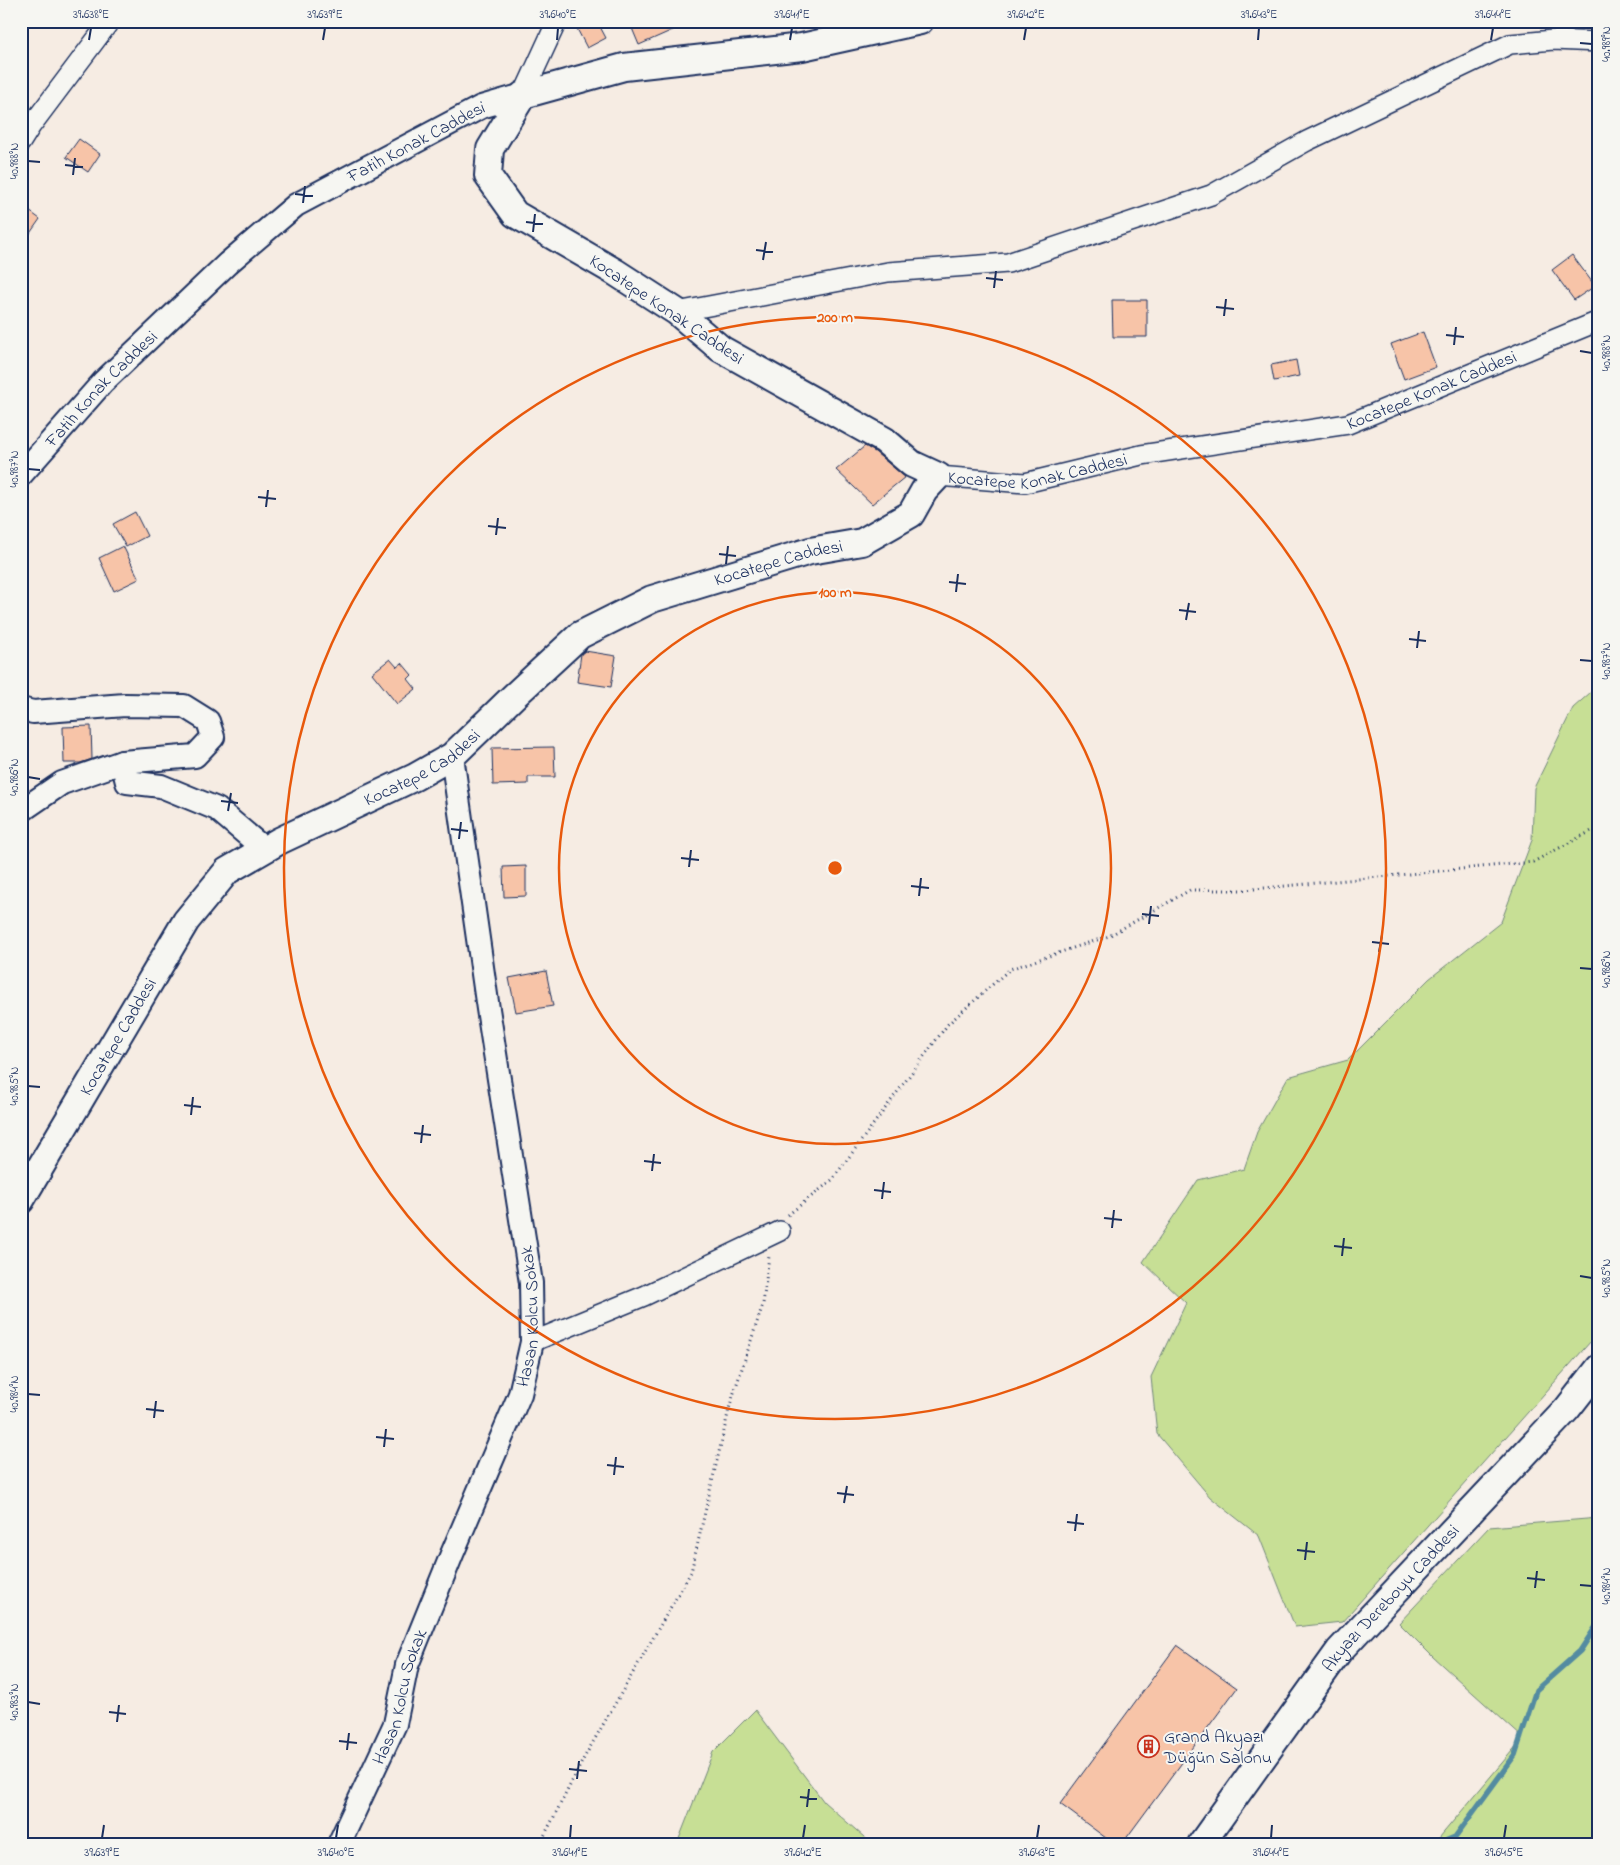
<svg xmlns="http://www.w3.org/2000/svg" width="1620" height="1865" viewBox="0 0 1620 1865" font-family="'Indie Flower',sans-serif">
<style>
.green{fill:#c7df95;stroke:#71877a}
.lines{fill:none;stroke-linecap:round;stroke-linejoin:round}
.stream{stroke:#528ba1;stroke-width:5.5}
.building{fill:#f7c4a8;stroke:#1b2f5e}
.minor-casing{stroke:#1b2f5e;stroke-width:22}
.tertiary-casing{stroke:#1b2f5e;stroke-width:26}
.secondary-casing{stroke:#1b2f5e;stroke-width:30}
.path{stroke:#1b2f5e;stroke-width:3;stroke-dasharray:1 4;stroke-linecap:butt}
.minor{stroke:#f6f6f2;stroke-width:19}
.tertiary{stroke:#f6f6f2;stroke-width:22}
.secondary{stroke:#f6f6f2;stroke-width:26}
.ticks{fill:none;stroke:#1b2f5e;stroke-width:2}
.ring{fill:none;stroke:#e8590c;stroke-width:2.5}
.labels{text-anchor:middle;stroke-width:4;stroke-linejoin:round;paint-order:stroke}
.street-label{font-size:18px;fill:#1b2f5e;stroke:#f6f6f2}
.poi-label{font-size:18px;fill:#1b2f5e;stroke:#f6f6f2;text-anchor:start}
.centre{fill:#e8590c;stroke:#f6f6f2;stroke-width:2.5}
.ring-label{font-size:15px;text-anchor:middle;font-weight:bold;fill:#e8590c;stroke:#f6f6f2;stroke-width:4;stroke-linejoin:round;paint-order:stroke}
.neatline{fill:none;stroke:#1b2f5e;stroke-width:2}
.ticks-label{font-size:12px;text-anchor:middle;fill:#1b2f5e}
</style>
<rect width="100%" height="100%" fill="#f6ece3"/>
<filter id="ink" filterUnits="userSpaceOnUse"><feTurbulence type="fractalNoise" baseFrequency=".02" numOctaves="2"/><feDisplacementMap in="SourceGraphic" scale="10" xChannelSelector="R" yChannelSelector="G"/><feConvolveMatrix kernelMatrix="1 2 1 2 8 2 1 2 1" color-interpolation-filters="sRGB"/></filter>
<g filter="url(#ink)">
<!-- green -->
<g class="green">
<polygon points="1599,685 1599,1332 1342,1622 1295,1627 1259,1536 1210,1497 1157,1434 1151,1377 1186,1303 1143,1262 1198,1180 1244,1169 1257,1132 1288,1077 1348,1060 1429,979 1501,922 1532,840 1534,788 1573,708"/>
<polygon points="1599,1518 1599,1844 1434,1844 1523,1738 1433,1657 1399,1623 1489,1527"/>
<polygon points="755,1710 824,1802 872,1844 677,1844 713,1752"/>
</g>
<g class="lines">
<!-- stream -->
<polyline class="stream" points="1438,1844 1455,1837 1515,1755 1536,1690 1580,1651 1599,1622"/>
</g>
<!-- building -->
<g class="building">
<polygon points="573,21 597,21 606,38 587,48"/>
<polygon points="629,21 693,21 639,45"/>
<polygon points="79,139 100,154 88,172 66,157"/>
<polygon points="21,205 40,219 21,246"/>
<polygon points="1572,255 1595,286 1574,300 1552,270"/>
<polygon points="1112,300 1147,300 1147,337 1113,337"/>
<polygon points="1423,332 1436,367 1404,379 1391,344"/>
<polygon points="1296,360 1299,376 1274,381 1271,365"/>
<polygon points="865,446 875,452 905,477 872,504 836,470"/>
<polygon points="135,512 147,536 126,547 113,524"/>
<polygon points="123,546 139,579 114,591 99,558"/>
<polygon points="585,651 616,656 611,687 577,682 581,654"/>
<polygon points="390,659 397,667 402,663 412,675 408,679 416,689 397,704 372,673"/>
<polygon points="91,726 92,759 80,763 64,763 63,727"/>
<polygon points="554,747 555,777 528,777 528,784 493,785 492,748"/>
<polygon points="526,866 526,896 504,897 503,867"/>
<polygon points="546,971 553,1006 516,1012 509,978"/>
<polygon points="1177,1645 1237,1688 1122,1844 1114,1844 1060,1804"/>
</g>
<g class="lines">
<defs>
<g id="minor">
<polyline points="523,95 557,21"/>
<polyline points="21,142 31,126 110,21"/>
<polyline points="677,312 888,272 1008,263 1211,195 1307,141 1510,44 1553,40 1599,42"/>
<path id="s1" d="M938 476 1025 483 1141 455 1348 424 1599 321"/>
<polyline points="532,1342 644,1296 780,1231"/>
</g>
<g id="tertiary">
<path id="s2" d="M21 475 103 382 228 263 296 205 481 107 523 95"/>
<polyline points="21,709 33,712 125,705 184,706 208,721 213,737 195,756 122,762 62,783 21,811"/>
<polyline points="122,762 127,782 161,786 217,809 264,849"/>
<path id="s3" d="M339 1844 395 1724 407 1665 452 1554 520 1394 532 1342 531 1283 488 1009 452 756"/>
</g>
<g id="secondary">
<path id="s4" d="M21 1200 186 921 227 871 279 841 415 777 452 756 513 697 580 635 652 599 810 551 862 542 911 514 924 491 938 476 912 464 884 440 721 349 677 312 615 272 515 214 488 176 490 149 523 95 624 67 802 47 920 21"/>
<path id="s5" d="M1201 1844 1339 1651 1567 1409 1599 1368"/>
</g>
</defs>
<!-- minor casing -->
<use href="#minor" class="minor-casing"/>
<!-- tertiary casing -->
<use href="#tertiary" class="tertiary-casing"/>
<!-- secondary casing -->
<use href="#secondary" class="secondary-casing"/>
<!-- path -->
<g class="path">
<polyline points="788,1215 832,1180 948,1024 1010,969 1109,936 1190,890 1244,890 1533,862 1599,827"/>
<polyline points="540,1844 585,1756 691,1572 730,1405 763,1304 769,1256"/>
</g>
<!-- minor -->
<use href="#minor" class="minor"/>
<!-- tertiary -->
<use href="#tertiary" class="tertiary"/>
<!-- secondary -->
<use href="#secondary" class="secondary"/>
</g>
</g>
<!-- ticks -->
<path class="ticks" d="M89 40 91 28M323 40 325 28M557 40 558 28M790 40 792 28M1024 40 1026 28M1258 40 1259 28M1491 40 1493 28M1580 43 1592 44M28 161 40 162M65 165 83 167M73 175 75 158M295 194 313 196M303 203 305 186M526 222 543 224M533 232 535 214M756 250 773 252M763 260 766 242M986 278 1003 280M994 288 996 271M1216 307 1234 309M1224 316 1226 299M1446 335 1464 337M1454 345 1456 327M1580 351 1592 353M28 469 40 470M258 497 276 499M266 507 268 490M488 526 506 528M496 535 498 518M719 554 736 556M726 564 728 546M949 582 966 584M956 592 958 574M1179 610 1196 612M1186 620 1189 603M1409 639 1426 641M1417 648 1419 631M1580 660 1592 661M28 777 40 779M221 801 238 803M228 811 231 793M451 829 468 831M459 839 461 822M681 858 699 860M689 867 691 850M911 886 929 888M919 896 921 878M1142 914 1159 916M1149 924 1151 906M1372 942 1389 944M1379 952 1382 935M1580 968 1592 969M28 1086 40 1087M184 1105 201 1107M191 1115 193 1097M414 1133 431 1135M421 1143 423 1125M644 1161 661 1163M652 1171 654 1154M874 1190 891 1192M882 1199 884 1182M1104 1218 1122 1220M1112 1228 1114 1210M1334 1246 1352 1248M1342 1256 1344 1238M1580 1276 1592 1278M28 1394 40 1395M146 1409 164 1411M154 1418 156 1401M376 1437 394 1439M384 1447 386 1429M607 1465 624 1467M614 1475 616 1457M837 1493 854 1495M844 1503 847 1486M1067 1522 1084 1524M1075 1531 1077 1514M1297 1550 1315 1552M1305 1560 1307 1542M1527 1578 1545 1580M1580 1585 1592 1586M1535 1588 1537 1571M28 1702 40 1704M109 1712 126 1714M117 1722 119 1705M339 1741 357 1743M347 1750 349 1733M569 1769 587 1771M577 1779 579 1761M800 1797 817 1799M807 1807 809 1789M102 1838 104 1825M336 1838 338 1825M570 1838 571 1825M803 1838 805 1825M1037 1838 1039 1825M1271 1838 1272 1825M1504 1838 1506 1825"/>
<!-- distance rings -->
<g class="ring">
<circle cx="835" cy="868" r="276"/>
<circle cx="835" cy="868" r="551"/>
</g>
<!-- icons -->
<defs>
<symbol id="building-ring" viewBox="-11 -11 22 22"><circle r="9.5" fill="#f6f6f2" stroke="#c8321e" stroke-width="1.5"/><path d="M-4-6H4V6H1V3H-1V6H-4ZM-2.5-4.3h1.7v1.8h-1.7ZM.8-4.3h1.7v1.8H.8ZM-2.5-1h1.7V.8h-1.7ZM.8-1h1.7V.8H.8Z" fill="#c8321e"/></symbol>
</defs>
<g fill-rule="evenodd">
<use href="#building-ring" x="1136" y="1734" width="25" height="25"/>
</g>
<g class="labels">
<!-- street labels -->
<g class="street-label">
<text dy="6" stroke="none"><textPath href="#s2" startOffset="522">Fatih Konak Caddesi</textPath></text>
<text transform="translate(667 309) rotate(34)" y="6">Kocatepe Konak Caddesi</text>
<text dy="6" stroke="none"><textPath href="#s1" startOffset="506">Kocatepe Konak Caddesi</textPath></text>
<text dy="6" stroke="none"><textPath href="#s2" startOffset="118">Fatih Konak Caddesi</textPath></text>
<text dy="6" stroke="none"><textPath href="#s1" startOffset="101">Kocatepe Konak Caddesi</textPath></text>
<text dy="6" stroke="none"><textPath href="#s4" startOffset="1030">Kocatepe Caddesi</textPath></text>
<text dy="6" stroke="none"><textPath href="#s4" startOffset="610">Kocatepe Caddesi</textPath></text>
<text dy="6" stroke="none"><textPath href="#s4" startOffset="190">Kocatepe Caddesi</textPath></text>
<text dy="6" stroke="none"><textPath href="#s3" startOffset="565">Hasan Kolcu Sokak</textPath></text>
<text dy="6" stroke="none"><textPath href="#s5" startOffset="311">Akyazı Dereboyu Caddesi</textPath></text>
<text dy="6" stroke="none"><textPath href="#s3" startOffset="160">Hasan Kolcu Sokak</textPath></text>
</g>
<!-- poi labels -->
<g class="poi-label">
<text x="1164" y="1742">Grand Akyazı<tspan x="1164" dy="21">Düğün Salonu</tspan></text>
</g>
</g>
<circle cx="835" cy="868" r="8" class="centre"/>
<g class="ring-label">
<text x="835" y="322">200 m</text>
<text x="835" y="597">100 m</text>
</g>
<!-- margin -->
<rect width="1620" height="1865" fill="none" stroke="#f6f6f2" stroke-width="55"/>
<rect x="28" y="28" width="1564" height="1810" class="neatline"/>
<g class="ticks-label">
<text x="91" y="18">39.638°E</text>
<text x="325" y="18">39.639°E</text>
<text x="558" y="18">39.640°E</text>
<text x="792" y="18">39.641°E</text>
<text x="1026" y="18">39.642°E</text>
<text x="1259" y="18">39.643°E</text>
<text x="1493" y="18">39.644°E</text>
<text transform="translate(1606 44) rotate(-90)" y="4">40.989°N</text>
<text transform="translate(14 161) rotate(-90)" y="4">40.988°N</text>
<text transform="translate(1606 353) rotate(-90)" y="4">40.988°N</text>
<text transform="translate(14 469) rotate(-90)" y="4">40.987°N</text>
<text transform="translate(1606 661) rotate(-90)" y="4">40.987°N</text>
<text transform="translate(14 777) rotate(-90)" y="4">40.986°N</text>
<text transform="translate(1606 969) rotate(-90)" y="4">40.986°N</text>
<text transform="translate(14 1086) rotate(-90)" y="4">40.985°N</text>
<text transform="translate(1606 1278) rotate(-90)" y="4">40.985°N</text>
<text transform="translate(14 1394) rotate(-90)" y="4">40.984°N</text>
<text transform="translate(1606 1586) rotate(-90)" y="4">40.984°N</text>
<text transform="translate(14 1702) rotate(-90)" y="4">40.983°N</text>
<text x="102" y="1856">39.639°E</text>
<text x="336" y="1856">39.640°E</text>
<text x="570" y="1856">39.641°E</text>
<text x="803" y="1856">39.642°E</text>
<text x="1037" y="1856">39.643°E</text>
<text x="1271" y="1856">39.644°E</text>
<text x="1504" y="1856">39.645°E</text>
</g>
</svg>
